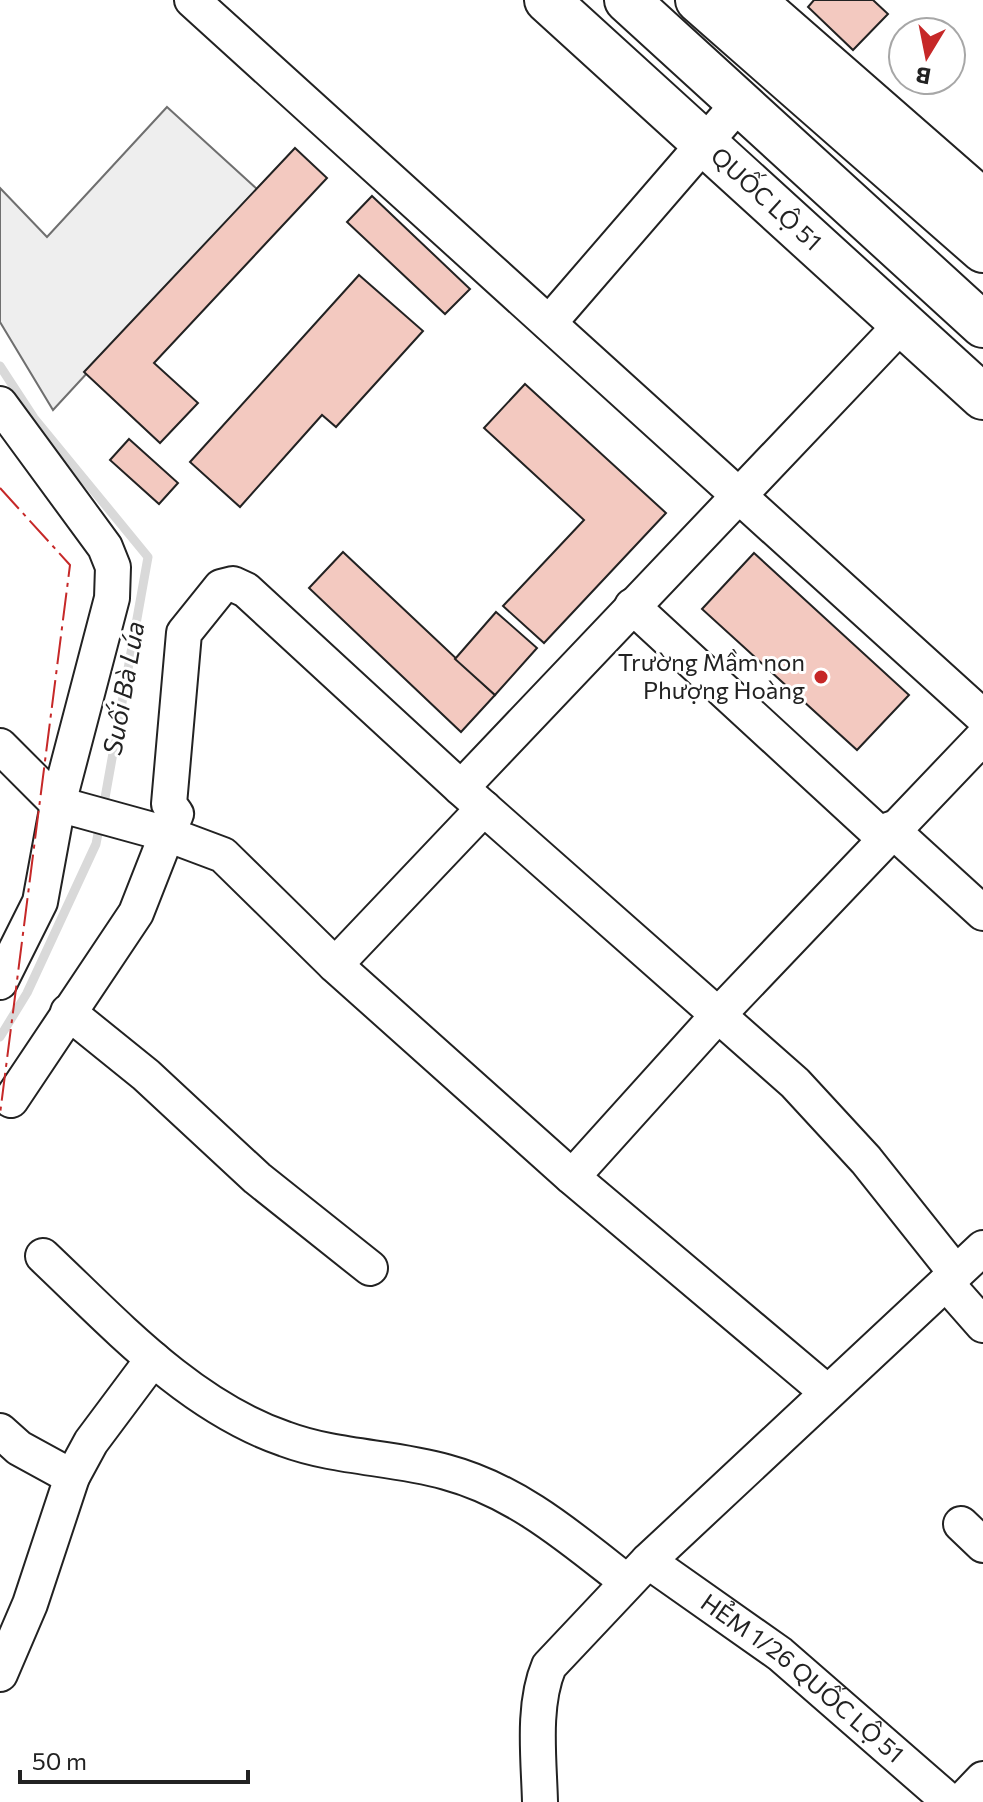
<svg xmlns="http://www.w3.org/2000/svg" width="983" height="1802" viewBox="0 0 983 1802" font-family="Commissioner,sans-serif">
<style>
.green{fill:#eee;stroke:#6f6f6f;stroke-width:2}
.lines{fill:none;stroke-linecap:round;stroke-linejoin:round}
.stream{stroke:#d9d9d9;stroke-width:9}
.building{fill:#f3c9c0;stroke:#222;stroke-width:2}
.minor-casing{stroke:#222;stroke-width:38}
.major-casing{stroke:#222;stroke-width:48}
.highway-casing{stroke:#222;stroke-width:48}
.minor{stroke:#fff;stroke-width:34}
.major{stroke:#fff;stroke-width:44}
.highway{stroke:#fff;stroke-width:44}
.power{stroke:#c62828;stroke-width:2;stroke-dasharray:28 6 4 6;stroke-linecap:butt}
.poi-dot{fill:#c62828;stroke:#fff;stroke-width:3}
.labels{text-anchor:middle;stroke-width:6;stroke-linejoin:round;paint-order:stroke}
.street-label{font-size:24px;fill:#222;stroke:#fff}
.poi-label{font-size:24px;fill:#222;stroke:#fff;text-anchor:end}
.water-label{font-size:26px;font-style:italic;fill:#222;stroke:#fff}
</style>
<rect width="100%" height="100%" fill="#fff"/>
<!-- green -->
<polygon class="green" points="167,107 257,189 53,410 0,322 0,188 47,237"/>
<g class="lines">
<!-- stream -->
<g class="stream">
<polyline points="0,366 34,418 148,557 103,809"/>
<polyline points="0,1037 27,993 96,844 100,823"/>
</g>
</g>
<!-- building -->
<g class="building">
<polygon points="814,0 873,0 888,14 853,50 808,7"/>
<polygon points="295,148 327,178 154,363 198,403 160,443 84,372"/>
<polygon points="372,196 470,289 445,314 347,222"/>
<polygon points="359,275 423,331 336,427 322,415 240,507 190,462"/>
<polygon points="525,384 666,513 544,643 503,606 584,520 484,428"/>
<polygon points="129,439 178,483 159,504 110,460"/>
<polygon points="343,552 495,695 461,732 309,588"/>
<polygon points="754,553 909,695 857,750 702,609"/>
<polygon points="496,612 537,648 495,695 455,659"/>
</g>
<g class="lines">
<defs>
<g id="minor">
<polyline points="192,0 983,717"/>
<polyline points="549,323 740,102"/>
<polyline points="0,404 105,547 113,567 112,598 58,804 40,902 0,982"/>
<polyline points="632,606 885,839"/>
<polyline points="0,746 58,804 167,834 136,913 11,1100"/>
<polyline points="461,788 902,324"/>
<polyline points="891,829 983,913"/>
<polyline points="335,965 484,808"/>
<polyline points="68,1012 146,1075 257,1178 370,1268"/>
<polyline points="572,1177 719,1014 983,737"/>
<path d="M43 1256C115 1324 189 1406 285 1439 336 1458 394 1457 446 1472 517 1491 571 1538 627 1582"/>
<polyline points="946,1283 983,1325"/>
<polyline points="827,1392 572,1177 335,965 223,855 167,834 176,814 169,804 184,633 221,587 233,584 246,590 461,788 795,1083 866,1160 956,1273"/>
<polyline points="0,1431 19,1448 72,1477"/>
<polyline points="961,1524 983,1545"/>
<path id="s1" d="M648 1561 780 1654 950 1802"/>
<polyline points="0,1674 30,1604 72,1477 91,1442 153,1359"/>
<path d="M540 1802C539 1760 532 1706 549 1666L648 1561 983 1248"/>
<polyline points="961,1802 983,1779"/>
</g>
<g id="major">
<path id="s2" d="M547 0 983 397"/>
<polyline points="752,0 983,202"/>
</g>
<g id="highway">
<polyline points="627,0 983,325"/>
<polyline points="698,0 983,250"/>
</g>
</defs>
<!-- minor casing -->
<use href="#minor" class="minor-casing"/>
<!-- major casing -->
<use href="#major" class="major-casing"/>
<!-- highway casing -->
<use href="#highway" class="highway-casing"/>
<!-- minor -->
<use href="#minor" class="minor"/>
<!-- major -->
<use href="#major" class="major"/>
<!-- highway -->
<use href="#highway" class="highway"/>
<!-- power -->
<polyline class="power" points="0,488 70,565 0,1114"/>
</g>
<!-- markers -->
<circle class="poi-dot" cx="821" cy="677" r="8"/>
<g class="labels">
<!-- street labels -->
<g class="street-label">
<text dy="8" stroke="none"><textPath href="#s2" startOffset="296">QUỐC LỘ 51</textPath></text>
<text dy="8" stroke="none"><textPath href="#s1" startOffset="194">HẺM 1/26 QUỐC LỘ 51</textPath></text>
</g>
<!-- poi labels -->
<g class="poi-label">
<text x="805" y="671">Trường Mầm non<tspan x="805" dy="28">Phượng Hoàng</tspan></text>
</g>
<!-- water labels -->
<g class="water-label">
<text transform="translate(124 688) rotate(-80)" y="9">Suối Bà Lúa</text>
</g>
</g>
<!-- north arrow -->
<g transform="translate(927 56) rotate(190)"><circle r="38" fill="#ffffff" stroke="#a7a7a7" stroke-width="2"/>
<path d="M0-6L14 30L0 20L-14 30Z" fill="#c62828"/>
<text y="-12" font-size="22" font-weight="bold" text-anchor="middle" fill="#222222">B</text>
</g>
<!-- scale -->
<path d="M20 1770v12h228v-12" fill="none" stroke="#222222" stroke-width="4"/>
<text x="32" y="1770" font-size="24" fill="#222222" stroke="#ffffff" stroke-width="6" paint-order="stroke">50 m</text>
</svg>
